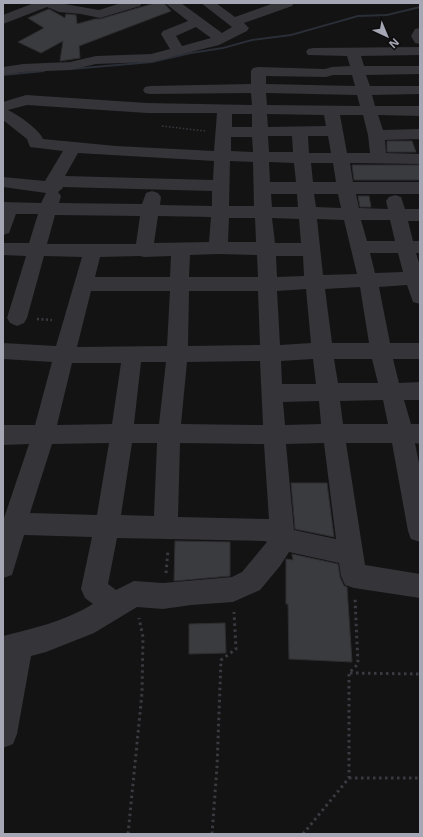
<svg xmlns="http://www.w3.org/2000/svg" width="423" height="837" viewBox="0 0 423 837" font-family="'Noto Sans',sans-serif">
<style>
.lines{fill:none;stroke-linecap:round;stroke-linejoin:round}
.stream{fill:#2a2e37;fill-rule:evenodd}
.building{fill:#3a3b3e;stroke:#2e2d30}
.path-far2{stroke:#3a3b40;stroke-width:1.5;stroke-dasharray:1.5 2;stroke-linecap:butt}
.path-far1{stroke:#3a3b40;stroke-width:2.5;stroke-dasharray:2 2.5;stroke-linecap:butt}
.path{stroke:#3a3b40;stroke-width:3;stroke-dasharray:2.5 3.5;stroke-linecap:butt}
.minor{fill:#343439;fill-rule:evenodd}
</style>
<rect width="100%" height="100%" fill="#131314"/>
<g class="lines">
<!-- stream -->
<g class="stream">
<polygon points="420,6 420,8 387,16 358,17 291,36 252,41 223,49 191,54 152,63 71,70 69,69 71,68 152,61 191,52 223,47 252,39 291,34 358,15 387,14"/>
<polygon points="43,70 45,71 44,72 3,76 3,74"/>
</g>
</g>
<!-- building -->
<g class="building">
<polygon points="155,3 164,3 171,11 79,46 80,58 60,61 63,41 41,53 18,42 44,28 28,18 49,9 65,18 66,14 76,15 77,24 95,19 100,19"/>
<polygon points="387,141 412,141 416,152 387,152"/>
<polygon points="352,165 420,165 420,180 354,180"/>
<polygon points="358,196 369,196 371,207 360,207"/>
<polygon points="291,483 327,483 334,537 295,529"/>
<polygon points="175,541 230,542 230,576 174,581"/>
<polygon points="292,554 338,564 340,577 344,586 347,587 352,662 289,659 288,604 286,604 286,559 293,560"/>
<polygon points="225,623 226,653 189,654 189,624"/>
</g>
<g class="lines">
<!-- path-far2 -->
<polyline class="path-far2" points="162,126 205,131"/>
<!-- path-far1 -->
<polyline class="path-far1" points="37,319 52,320"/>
<!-- path -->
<g class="path">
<polyline points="166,573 168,550"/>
<polyline points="350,673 420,674"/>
<polyline points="349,778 420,778"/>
<polyline points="128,834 142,693 143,637 139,618"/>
<polyline points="212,834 217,767 221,660 236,649 234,612"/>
<polyline points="303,834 349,778 349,673 358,664 355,599"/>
</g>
<!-- minor -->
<g class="minor">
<polygon points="34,3 59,3 99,10 121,3 142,3 140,6 100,18 81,14 59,12 47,7 3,24 3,15"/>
<path d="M165 3H181L222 33 232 27 201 3H216L235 17 274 3H294L292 6 244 23 249 28 247 31 219 45 151 62 96 64 70 70 23 72 3 75V67L23 64 70 62 96 56 151 54 170 49 161 34 163 31 188 21ZM196 27 211 38 182 46 176 36Z"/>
<polygon points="420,28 420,44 415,43 411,36 415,29"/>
<path d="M420 47V55L361 56 364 66H420V74L366 75 370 86H420V94L372 95 375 106H420V116L378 115 383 130 420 129V139L385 140 386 153 420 154V164L350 163 353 182H420V194H356L359 208 388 209 386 201 389 197 395 195 401 197 405 209H420V221H408L413 241H420V253H416L420 266V304L413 302 407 285 379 287 390 343H420V359H393L399 383 420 382V400H404L411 424H420V444L415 443 420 469V542L411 539 408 531 392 443H346L365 565 420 574V598L354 588 345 585 341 576 339 563 289 552 280 566 260 590 233 602 191 605 163 609 137 607 94 633 46 652 31 656 17 734 13 744 3 748V636C35 628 65 621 93 604L85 598 81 589 92 537 24 535 12 575 3 578V521L29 444 3 445V425H35L52 362 3 359V343L56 346 82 257 44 256 27 318 24 323 17 326 10 323 7 318 26 256 3 255V243H29L38 214H16L9 233 3 235V202L41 203 46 193 3 187V177L45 181 63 151 30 147 27 139 3 120V102L26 95 147 103 252 105 251 93 150 94 145 93 143 90 145 87 150 86 251 84V71L253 68 258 67 325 69 332 67 350 66 347 56 308 55 306 52 308 49 313 48ZM333 75H352L355 86 266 84V76L326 77ZM266 93 357 95 360 106 267 105ZM27 105 147 113H217L214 151 116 146 43 139C40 130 17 114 8 110ZM232 114H252V127H232ZM267 114 324 115 326 126 268 127ZM340 115H363L368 135 370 153H347ZM268 136H292L293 152H269ZM308 136H328L331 153H309ZM231 137H252L253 152 231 151ZM78 153 214 161 213 180 65 176ZM230 161 253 162 254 206H229ZM269 162 294 163 296 182H270ZM311 163H333L336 182H313ZM62 187 212 191V206L160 205 161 197 158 193 152 191 146 193 142 204 59 203 61 196 58 192 63 188ZM271 194H297L298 207H272ZM314 194H338L341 208 316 207ZM55 215 140 216 136 244H47ZM158 216 211 217 209 242 154 243ZM229 218H255L256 242H228ZM272 218 299 219 301 243H275ZM317 219 344 220 357 274 323 275ZM361 220H390L395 241H367ZM370 253H398L403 272 375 273ZM218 254 257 255 258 277H189L190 255ZM140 256 144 257 171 256 170 277H95L100 257ZM276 256H303L304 276 277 277ZM360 287 369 343H332L325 289ZM306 289 311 343 280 345 277 291ZM91 291H170L167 346 77 347ZM189 291H258L260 345 188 346ZM313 359 316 384H282L281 361ZM334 359H372L378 383H338ZM260 361 263 425 181 424 187 362ZM141 362H166L159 424H134ZM72 363H121L112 424 57 425ZM383 400 388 424H343L340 401ZM319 401 321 424 285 425 283 402ZM109 443 97 515 30 513 52 444ZM132 443H157L154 516 121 515ZM180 443 264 444 269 519 178 517ZM324 443 336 539 294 530 286 444ZM117 538 265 541 267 542 242 572 232 577 163 583 134 581 116 590 108 584Z"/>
</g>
</g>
<!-- border -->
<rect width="423" height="837" fill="none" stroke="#a5a7b4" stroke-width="8"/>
<!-- north arrow -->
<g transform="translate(387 36) rotate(136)" stroke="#0e0e0f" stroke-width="3" paint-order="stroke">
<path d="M0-3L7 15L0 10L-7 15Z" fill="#a5a7b4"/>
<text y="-6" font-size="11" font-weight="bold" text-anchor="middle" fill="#a5a7b4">N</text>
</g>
</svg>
